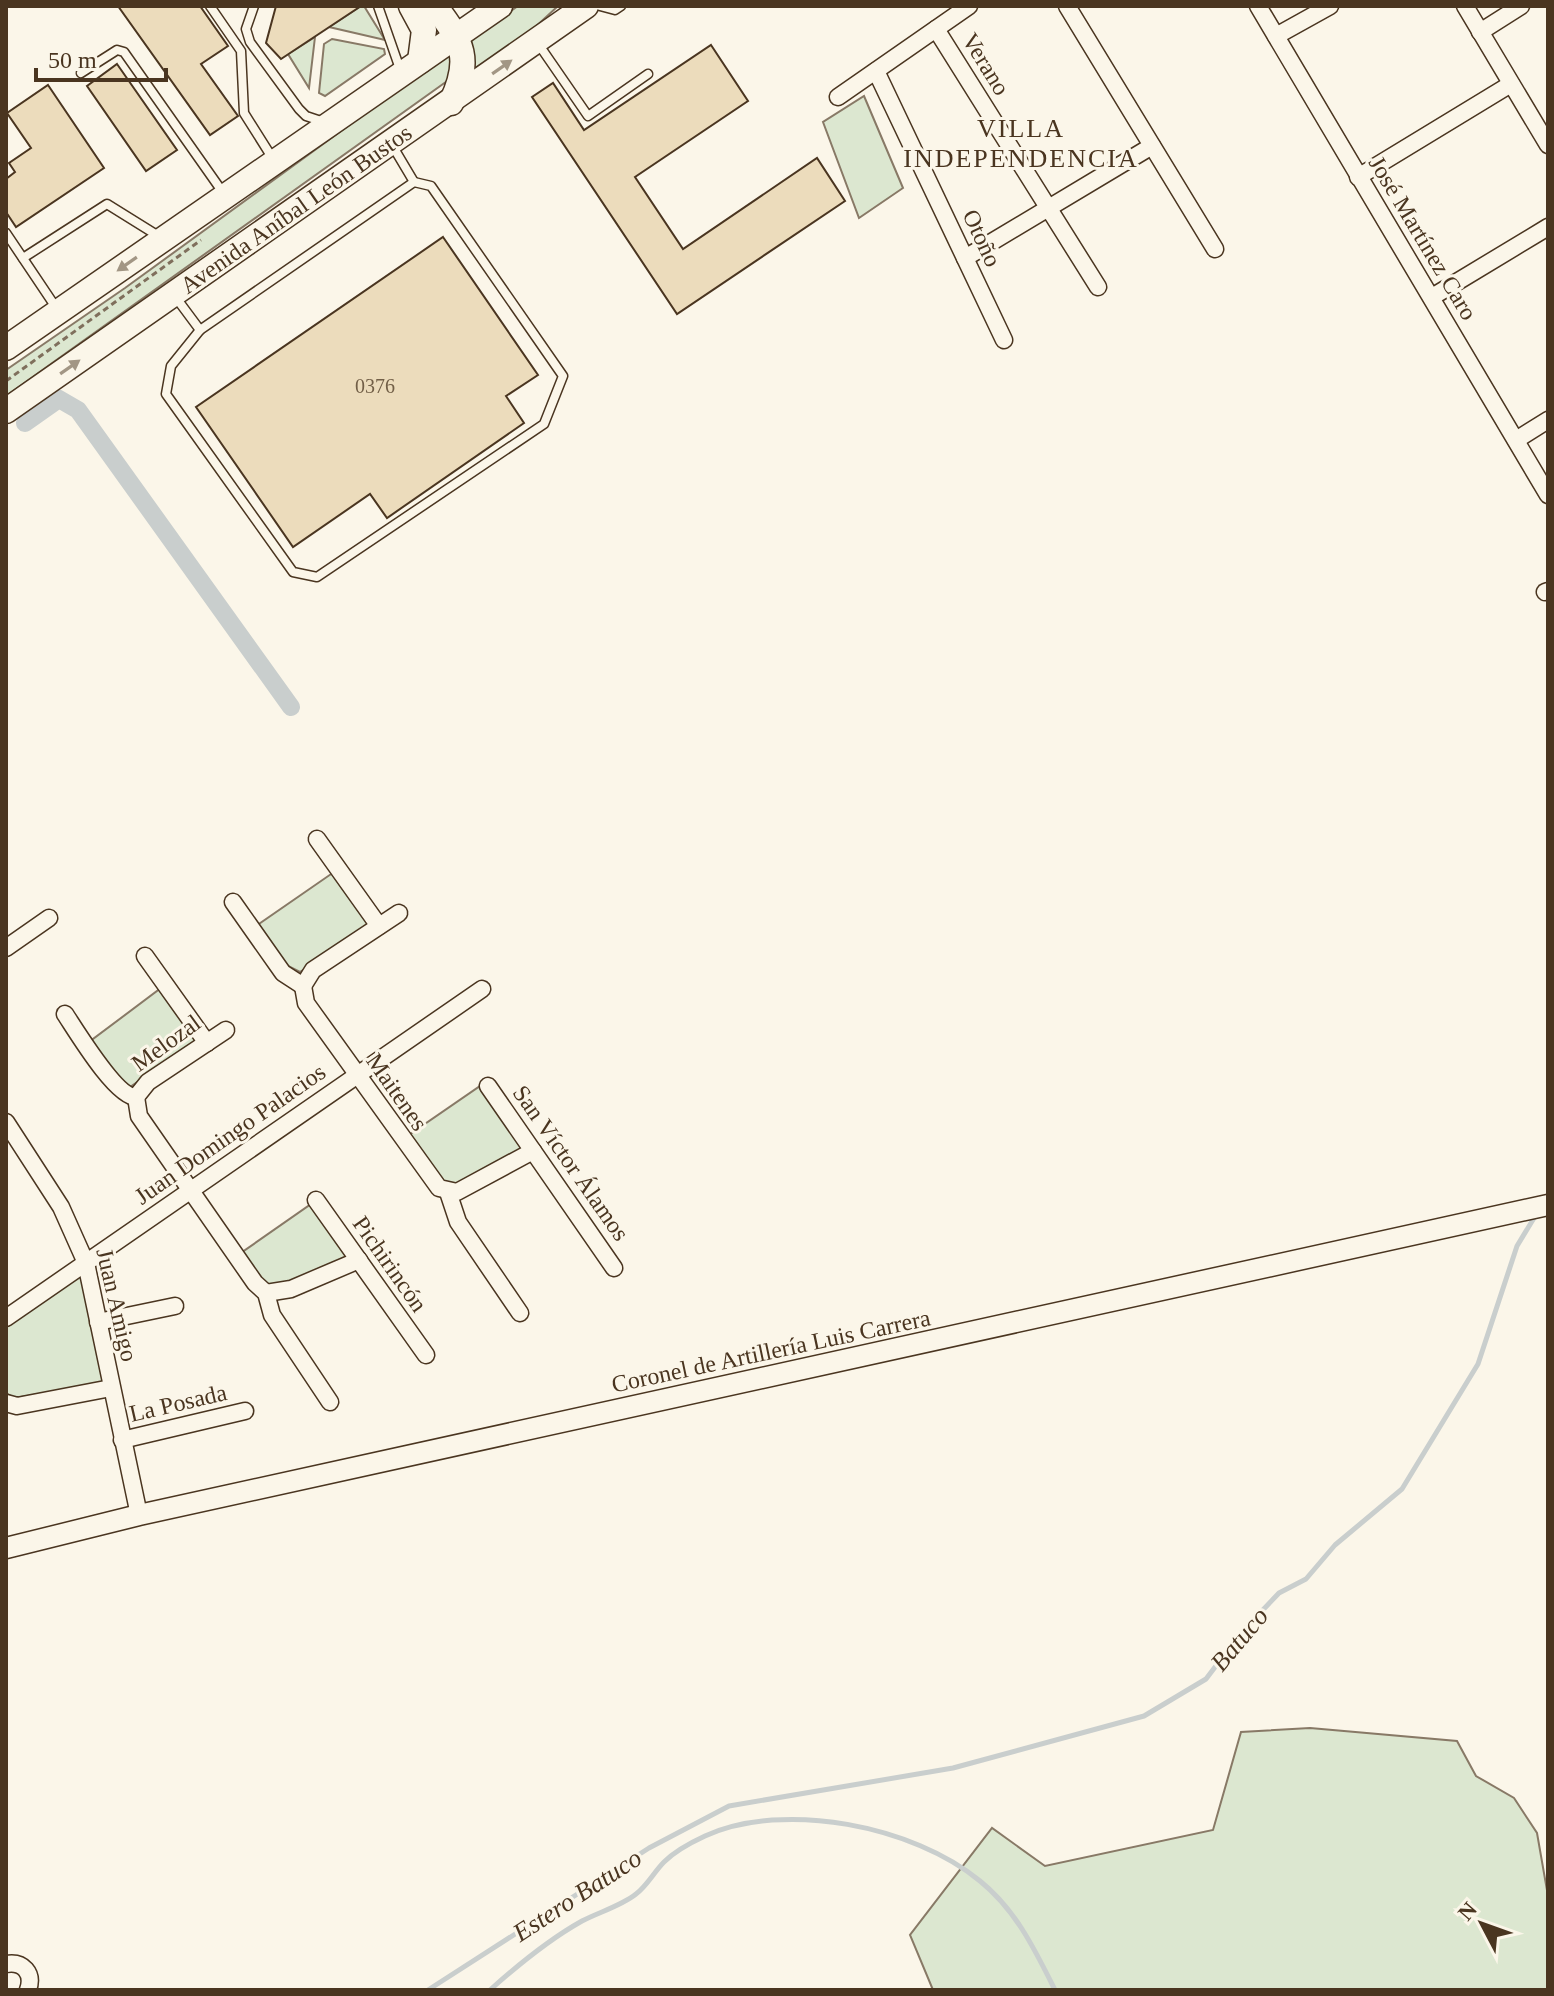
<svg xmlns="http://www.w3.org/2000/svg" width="1554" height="1996" viewBox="0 0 1554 1996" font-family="'Times New Roman',serif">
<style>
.green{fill:#dce7d0;stroke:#887966;stroke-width:2}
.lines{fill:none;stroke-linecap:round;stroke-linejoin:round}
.stream{stroke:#c9cecd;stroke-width:5}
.canal{stroke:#c9cecd;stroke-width:18}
.building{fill:#ecdcbc;stroke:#4a3520;stroke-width:2}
.service-casing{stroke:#4a3520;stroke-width:11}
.minor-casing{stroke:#4a3520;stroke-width:19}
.tertiary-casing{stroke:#4a3520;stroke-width:23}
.primary-casing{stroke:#4a3520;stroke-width:27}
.path{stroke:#7f6f5c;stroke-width:3;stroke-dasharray:6 4;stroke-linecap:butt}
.service{stroke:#fbf6e9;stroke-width:8}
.minor{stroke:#fbf6e9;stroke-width:16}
.tertiary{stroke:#fbf6e9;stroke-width:20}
.primary{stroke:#fbf6e9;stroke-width:24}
.oneway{fill:#a29684}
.labels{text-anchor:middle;stroke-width:6;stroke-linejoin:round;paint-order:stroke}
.number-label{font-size:20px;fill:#725f47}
.street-label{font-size:24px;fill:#4a3520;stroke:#fbf6e9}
.neighbourhood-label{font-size:26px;letter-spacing:2px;fill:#4a3520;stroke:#fbf6e9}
.water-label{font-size:26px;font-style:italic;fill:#4a3520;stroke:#fbf6e9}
</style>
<rect width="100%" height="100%" fill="#fbf6e9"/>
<!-- green -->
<g class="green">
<polygon points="361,6 364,6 385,40 329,27"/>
<polygon points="518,6 558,6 502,58 468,74 469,40"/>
<polygon points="315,37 309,88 288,54"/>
<polygon points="332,39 384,49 385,54 325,96 319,93 324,44"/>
<polygon points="451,51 450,79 6,396 6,370 125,288"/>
<polygon points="864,96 903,188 859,218 823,122"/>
<polygon points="334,872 373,924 300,972 280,962 256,926"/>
<polygon points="161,988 197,1041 130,1087 118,1080 89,1042"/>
<polygon points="483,1084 528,1149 449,1188 406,1137"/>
<polygon points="314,1202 354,1259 269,1289 238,1255"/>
<polygon points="82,1270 103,1383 15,1398 6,1393 6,1324"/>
<polygon points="1310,1728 1457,1741 1476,1776 1514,1798 1537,1833 1548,1896 1548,1990 933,1990 910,1935 992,1828 1045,1866 1213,1830 1241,1732"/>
</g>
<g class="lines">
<!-- stream -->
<g class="stream">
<polyline points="428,1990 649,1848 729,1806 953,1768 1144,1716 1206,1679 1240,1634 1279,1593 1306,1579 1335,1545 1402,1489 1478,1364 1517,1246 1537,1213"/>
<path d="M490 1990C519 1964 548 1940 582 1921 599 1912 621 1906 636 1894 647 1886 654 1872 664 1862 674 1852 692 1842 705 1836 784 1800 914 1826 980 1881 1016 1910 1035 1950 1055 1990"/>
</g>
<!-- canal -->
<polyline class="canal" points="25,423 59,399 78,410 291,707"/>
</g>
<!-- building -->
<g class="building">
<polygon points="118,6 200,6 228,46 201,64 238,116 210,135"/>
<polygon points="276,6 361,6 281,59 266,43"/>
<polygon points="711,45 748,101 635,177 683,249 817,158 845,201 677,314 532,97 553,83 584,130"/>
<polygon points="117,64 177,150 146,171 87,86"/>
<polygon points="48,85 104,168 16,227 6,212 6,179 15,172 9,163 31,148 7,113"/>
<polygon points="443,237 538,375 506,396 524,423 387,518 370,494 293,547 196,407"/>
</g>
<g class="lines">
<defs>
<g id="service">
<polyline points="210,6 241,51 244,113 273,159"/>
<polyline points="254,6 246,29 250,42 299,109 306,116 324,122"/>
<polyline points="378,6 400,69"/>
<polyline points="600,6 615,10 621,6"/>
<polyline points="537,42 588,116 648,74"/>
<polyline points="81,73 117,50 124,52 224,194"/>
<polyline points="392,145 414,182"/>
<polygon points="414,182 431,186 563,376 544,424 317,577 293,572 166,394 171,366 200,330"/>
<polyline points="6,233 57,309"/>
<polyline points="23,258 107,204 160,237"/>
<polyline points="174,295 200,330"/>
</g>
<g id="minor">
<polyline points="1067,6 1215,249"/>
<polyline points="1258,6 1548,495"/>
<polyline points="1465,6 1548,145"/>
<polyline points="936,29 1098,287"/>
<polyline points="1480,32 1521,6"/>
<polyline points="1276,36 1330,6"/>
<polyline points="876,71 1004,340"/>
<polyline points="838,97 969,6"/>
<polyline points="1358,177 1511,84"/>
<polyline points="965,258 1152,146"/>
<polyline points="1432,297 1548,227"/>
<polyline points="1516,440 1548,420"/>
<polyline points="1545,592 1548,591"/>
<polyline points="317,839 379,926"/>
<polyline points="233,902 283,973 303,986"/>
<polyline points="6,948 49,918"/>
<polyline points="145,956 207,1043"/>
<polyline points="303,986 306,1003 439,1188 457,1192 533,1151"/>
<polyline points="303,986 313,970 399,913"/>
<path d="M65 1014C77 1032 116 1097 136 1097"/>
<polyline points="488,1086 614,1268"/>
<polyline points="136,1097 139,1116 255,1283 266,1293 272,1315 330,1402"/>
<polyline points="136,1097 148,1082 226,1030"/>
<polyline points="6,1122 61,1207 86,1263 139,1515"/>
<polyline points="448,1192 458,1222 520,1313"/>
<polyline points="316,1200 426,1355"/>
<polyline points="266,1293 291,1289 359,1260"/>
<polyline points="6,1318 482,989"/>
<polyline points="98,1322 175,1306"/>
<polyline points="6,1403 17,1406 111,1388"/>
<polyline points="122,1440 245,1411"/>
<path d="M6 1964C23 1961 34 1973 28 1990"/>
</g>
<polyline id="tertiary" points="6,1548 139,1515 1548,1205"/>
<g id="primary">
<polyline points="411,6 424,30 420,61"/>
<path d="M435 6C463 43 472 59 451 103"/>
<polyline points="6,348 500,6"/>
<polyline points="6,411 586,6"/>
</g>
</defs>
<!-- service casing -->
<use href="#service" class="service-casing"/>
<!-- minor casing -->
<use href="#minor" class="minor-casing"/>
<!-- tertiary casing -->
<use href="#tertiary" class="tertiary-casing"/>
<!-- primary casing -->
<use href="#primary" class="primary-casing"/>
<!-- path -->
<polyline class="path" points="6,381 201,240"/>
<!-- service -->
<use href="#service" class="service"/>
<!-- minor -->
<use href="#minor" class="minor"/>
<!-- tertiary -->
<use href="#tertiary" class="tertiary"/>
<!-- primary -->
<use href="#primary" class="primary"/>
</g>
<!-- one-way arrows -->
<defs><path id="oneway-solid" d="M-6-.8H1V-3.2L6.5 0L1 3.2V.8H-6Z" transform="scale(2)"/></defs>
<g class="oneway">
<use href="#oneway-solid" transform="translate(502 67) rotate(-35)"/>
<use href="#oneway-solid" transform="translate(127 264) rotate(145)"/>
<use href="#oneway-solid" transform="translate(70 367) rotate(-35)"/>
</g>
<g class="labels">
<!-- number labels -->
<g class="number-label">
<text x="375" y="393">0376</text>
</g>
<!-- street labels -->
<g class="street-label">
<text transform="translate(986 64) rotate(58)" y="8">Verano</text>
<text transform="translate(296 209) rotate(-35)" y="8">Avenida Aníbal León Bustos</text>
<text transform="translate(982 238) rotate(65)" y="8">Otoño</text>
<text transform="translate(1423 238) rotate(59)" y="8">José Martínez Caro</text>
<text transform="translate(166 1043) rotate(-36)" y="8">Melozal</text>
<text transform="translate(397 1092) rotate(55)" y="8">Maitenes</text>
<text transform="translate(230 1134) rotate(-35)" y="8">Juan Domingo Palacios</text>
<text transform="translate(571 1163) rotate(55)" y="8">San Víctor Álamos</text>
<text transform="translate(390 1264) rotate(55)" y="8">Pichirincón</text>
<text transform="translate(117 1305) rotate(77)" y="8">Juan Amigo</text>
<text transform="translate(771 1351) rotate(-12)" y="8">Coronel de Artillería Luis Carrera</text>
<text transform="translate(178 1403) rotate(-13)" y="8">La Posada</text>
</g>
<!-- neighbourhood labels -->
<g class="neighbourhood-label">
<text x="1021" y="137">VILLA<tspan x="1021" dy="30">INDEPENDENCIA</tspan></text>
</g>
<!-- water labels -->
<g class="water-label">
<text transform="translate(1239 1639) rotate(-50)" y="9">Batuco</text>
<text transform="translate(577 1895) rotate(-33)" y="9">Estero Batuco</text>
</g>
</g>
<!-- border -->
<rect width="1554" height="1996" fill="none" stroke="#4a3520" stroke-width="16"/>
<!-- north arrow -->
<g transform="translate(1482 1924) rotate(311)" stroke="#fbf6e9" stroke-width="6" paint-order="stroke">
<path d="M0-6L14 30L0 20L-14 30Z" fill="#4a3520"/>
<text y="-12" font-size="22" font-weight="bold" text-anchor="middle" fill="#4a3520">N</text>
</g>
<!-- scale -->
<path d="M36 68v12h130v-12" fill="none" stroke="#4a3520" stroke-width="4"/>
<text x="48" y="68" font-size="24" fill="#4a3520" stroke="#fbf6e9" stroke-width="6" paint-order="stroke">50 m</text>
</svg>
